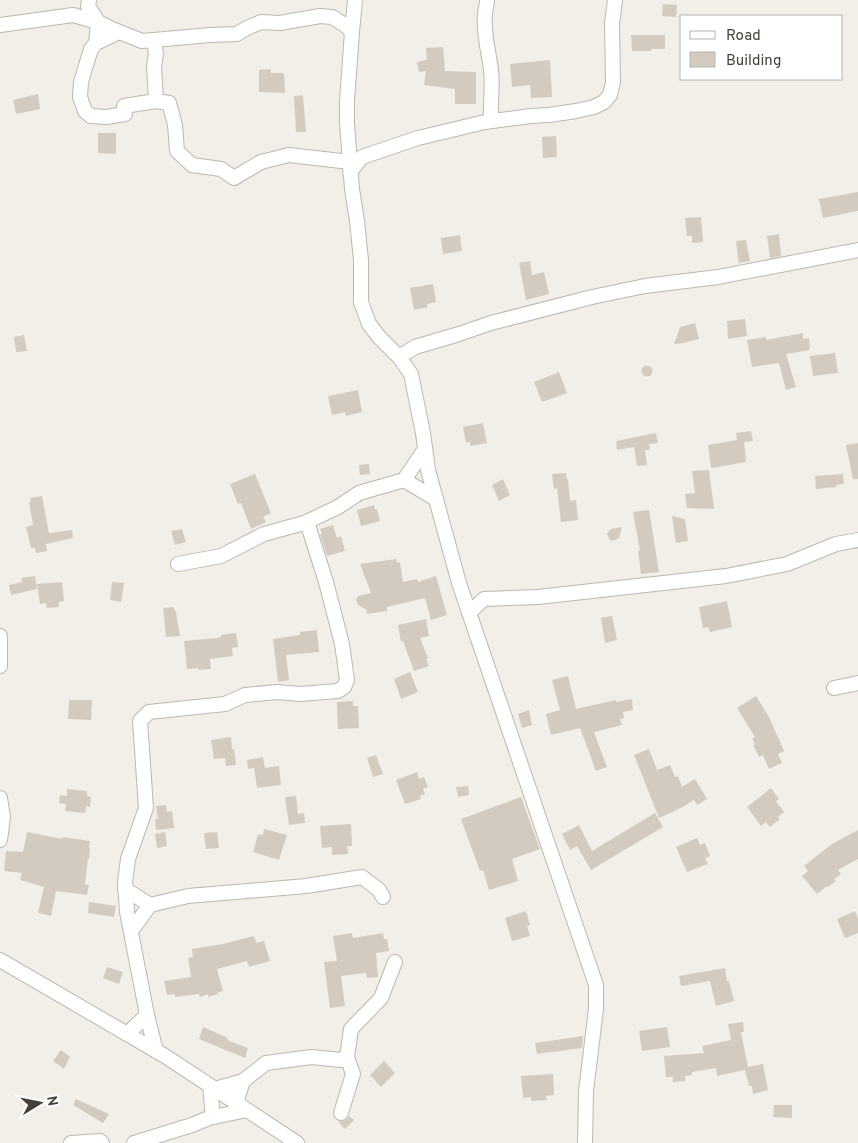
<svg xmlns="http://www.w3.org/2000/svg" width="858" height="1143" viewBox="0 0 858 1143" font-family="Overpass,sans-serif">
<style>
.building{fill:#d3cbc0}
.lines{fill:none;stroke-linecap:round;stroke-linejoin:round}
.minor-casing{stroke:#bdb7ad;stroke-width:16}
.minor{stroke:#fff;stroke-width:14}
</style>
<rect width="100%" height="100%" fill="#f2efe9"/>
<!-- building -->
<g class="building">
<polygon points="663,4 677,5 676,17 662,16"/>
<polygon points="631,35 665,35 665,49 651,49 651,51 632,51"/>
<polygon points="443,47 445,71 476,72 476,104 455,104 455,89 424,85 426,71 419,72 417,62 427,60 426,48"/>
<polygon points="550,60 552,97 531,98 530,85 512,87 510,64"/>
<polygon points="271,69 271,73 284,73 285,93 259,92 259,70"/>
<polygon points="38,94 40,109 16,114 13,100"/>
<polygon points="303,95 306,132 296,132 294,96"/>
<polygon points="98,133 116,133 116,154 98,153"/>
<polygon points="556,136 557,157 543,158 542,137"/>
<polygon points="858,192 858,211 823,218 819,199"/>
<polygon points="701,217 703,242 692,243 692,236 687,236 685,218"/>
<polygon points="779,234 781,256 770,258 767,236"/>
<polygon points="460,235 462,251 443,254 441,238"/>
<polygon points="746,240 750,261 739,263 736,241"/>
<polygon points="530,261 532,275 544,272 549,294 526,300 519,263"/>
<polygon points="433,284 436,302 427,304 428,307 414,310 410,288"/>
<polygon points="745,319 747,336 728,339 727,321"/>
<polygon points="695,323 699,339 683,343 674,344 680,327"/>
<polygon points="803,333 803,339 809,338 810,350 786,354 796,387 786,390 779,363 752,367 747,340 766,337 766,340"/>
<polygon points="24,335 27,351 16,352 14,337"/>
<polygon points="835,353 838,373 813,376 810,356"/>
<circle cx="647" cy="371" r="5.5"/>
<polygon points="559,372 567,393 542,402 534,382"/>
<polygon points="358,390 362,412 346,416 345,412 332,415 328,396"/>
<polygon points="483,423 487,443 470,446 470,442 466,443 463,427"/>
<polygon points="751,431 753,441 744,442 746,462 711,468 708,445 737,440 736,433"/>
<polygon points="656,433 658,443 649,444 650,450 645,450 647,465 637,466 634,447 617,450 616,441"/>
<polygon points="858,443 858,479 853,479 846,445"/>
<polygon points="369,464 370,474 360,475 359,465"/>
<polygon points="709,470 714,509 687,508 685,494 695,493 692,471"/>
<polygon points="566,473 567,480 568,479 570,501 576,500 578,520 561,522 557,488 554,489 552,474"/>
<polygon points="255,474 271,513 263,517 266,522 251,529 241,503 238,504 230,484"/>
<polygon points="843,474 844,484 836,485 836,487 816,489 815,476"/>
<polygon points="503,479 510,495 499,501 492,485"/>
<polygon points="42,496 49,533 72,530 73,538 46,544 47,551 36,553 35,548 31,548 26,527 33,525 29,502 31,502 30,498"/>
<polygon points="374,505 375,510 377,509 380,521 361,526 357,510"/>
<polygon points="649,510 659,572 641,574 638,551 640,551 633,512"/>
<polygon points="672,516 685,519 688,541 676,543"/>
<polygon points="333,525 337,538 341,536 345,551 327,556 320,534 322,534 320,529"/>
<polygon points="622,527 619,538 613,541 610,540 607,534 609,531 611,529"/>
<polygon points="182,529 186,542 175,545 171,531"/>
<polygon points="396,559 397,563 400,562 403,582 417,579 418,582 436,576 447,615 431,620 425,598 387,607 387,611 367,614 367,610 358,605 356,600 358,596 371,593 360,564"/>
<polygon points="35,576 37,589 11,595 9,585 22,582 21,578"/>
<polygon points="62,582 64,601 59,602 59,607 47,608 46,603 40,604 37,584"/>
<polygon points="112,582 124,583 121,602 110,600"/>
<polygon points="727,601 732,627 710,632 708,627 703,628 699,607"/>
<polygon points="173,607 176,612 180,636 166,637 163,608"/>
<polygon points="612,616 617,640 605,643 601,618"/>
<polygon points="426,619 429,636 420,638 428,658 426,659 429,666 414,671 403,641 401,642 398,625"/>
<polygon points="317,630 319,652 286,655 289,680 278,682 273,639 300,635 300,632"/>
<polygon points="236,633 238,647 232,648 233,656 210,659 211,669 198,670 198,668 187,669 184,641 217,638 221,637 221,635"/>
<polygon points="410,672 418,692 401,699 394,679"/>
<polygon points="568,676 576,709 616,700 616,702 632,699 633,710 623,712 624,718 620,719 622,725 594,732 607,767 596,771 580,728 551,735 546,714 560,710 552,680"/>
<polygon points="756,696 769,717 784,751 778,754 782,763 769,769 763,755 759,757 753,745 755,745 752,738 755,737 737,708"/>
<polygon points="69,700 92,700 91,720 68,719"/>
<polygon points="353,701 353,706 358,706 359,728 338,729 337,702"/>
<polygon points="529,710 532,725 522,728 518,714"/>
<polygon points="231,737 232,749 234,749 236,765 226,766 225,758 214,759 211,740"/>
<polygon points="649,749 657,770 670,765 675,777 678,776 682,787 695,779 707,799 697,805 694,800 677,810 659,818 634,755"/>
<polygon points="376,755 383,774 373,777 367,758"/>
<polygon points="263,757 265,768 279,766 281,785 257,788 254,768 248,769 247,760"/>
<polygon points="417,772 419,779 424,777 428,787 423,789 425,794 420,796 421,799 405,804 396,780"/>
<polygon points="468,786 469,795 458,797 456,787"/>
<polygon points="771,788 779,799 776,801 784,812 778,817 780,819 770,827 766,822 761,826 747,807"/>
<polygon points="67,789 87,791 87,796 91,797 90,807 86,806 85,813 65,811 66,804 59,803 60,795 67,796"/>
<polygon points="296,796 298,814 304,813 305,823 289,825 285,797"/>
<polygon points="521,797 540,849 512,859 518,881 489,890 483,870 480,871 461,819"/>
<polygon points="166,805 167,812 172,811 174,828 156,830 155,819 158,819 156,806"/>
<polygon points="655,813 663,827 591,870 577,846 570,850 562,834 579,825 592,851"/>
<polygon points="351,824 352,846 347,846 348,854 332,855 332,847 322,848 320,826"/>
<polygon points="264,829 287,835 279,860 253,852 258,834 263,835"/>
<polygon points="858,830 858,859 838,870 841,874 834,879 836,881 828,887 827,886 817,894 802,876 808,871 804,866 832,844"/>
<polygon points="27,832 62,839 63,837 90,841 89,847 90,848 89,859 88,858 85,884 89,885 87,895 56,891 51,916 38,913 44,887 20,880 22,873 4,871 6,851 23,852"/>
<polygon points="165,832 167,846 157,848 155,834"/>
<polygon points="217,832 219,848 206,849 204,833"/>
<polygon points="697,838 700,845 705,843 710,856 705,858 708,864 687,872 676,847"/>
<polygon points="89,902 116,906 114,917 88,913"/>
<polygon points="526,911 530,925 527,926 530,936 512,941 505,918"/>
<polygon points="855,911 858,919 858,933 845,938 837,919"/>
<polygon points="352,933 353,938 383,933 384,939 387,939 389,951 376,953 378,977 367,978 366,973 341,976 345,1006 330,1008 324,962 337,961 333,936"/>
<polygon points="254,936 256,943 264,941 270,961 249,967 247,961 217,969 223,991 218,992 218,994 208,997 208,994 200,997 199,994 175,997 175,994 167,995 164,981 191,977 188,958 193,957 192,949 223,944"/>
<polygon points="107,967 123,972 119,984 103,978"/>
<polygon points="725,968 727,981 729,981 734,1001 716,1006 710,981 681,986 679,976"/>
<polygon points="743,1022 744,1032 741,1032 748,1067 763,1064 768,1090 753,1094 752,1086 749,1086 745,1070 717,1076 716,1068 692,1072 692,1075 685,1076 685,1081 673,1082 673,1077 666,1077 664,1056 704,1053 702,1046 731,1040 728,1024"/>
<polygon points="203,1027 228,1038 227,1040 248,1048 245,1058 199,1039"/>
<polygon points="667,1027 670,1047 642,1051 639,1031"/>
<polygon points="583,1036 582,1048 537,1054 535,1043"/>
<polygon points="61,1050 70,1057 64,1069 53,1061"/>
<polygon points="384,1061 395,1073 381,1087 370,1075"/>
<polygon points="553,1074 554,1095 546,1096 547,1100 531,1101 531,1097 523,1098 521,1076"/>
<polygon points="76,1099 109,1114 103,1123 73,1105"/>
<polygon points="774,1105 792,1105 792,1118 773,1117"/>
<polygon points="349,1116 354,1120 345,1129 338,1122 343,1121 347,1119"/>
</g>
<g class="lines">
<defs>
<g id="minor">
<polyline points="89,0 88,6 98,22 112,29 142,41 210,35 237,34 247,28 261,22 280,23 320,16 332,17 345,25 352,32"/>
<polyline points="355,0 352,32 347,101 347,123 352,189 357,221 361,260 361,302 369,324 379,337 399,357 411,374 423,433 428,470 459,583 596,985 596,1009 586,1091 585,1143"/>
<path d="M487 0C487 5 485 10 485 15 483 34 489 52 491 70 493 87 490 104 491 121"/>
<polyline points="0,25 73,15 98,22 96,43"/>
<polyline points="119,32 96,43 91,49 81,82 80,97 85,111 91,116 106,117 125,114 124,106 156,101"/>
<polyline points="154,40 156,54 154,66 156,101 169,103 175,125 177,151 192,165 221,169 234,178 261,162 289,155 350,162"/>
<polyline points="350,172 362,157 418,138 485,122 531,116 549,115 576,111 594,107 604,102 610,95 613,82 612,23 615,0"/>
<polyline points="399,357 415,347 459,334 491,323 592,297 645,286 718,277 858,250"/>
<polyline points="425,449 404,480 436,499"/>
<polyline points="178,564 221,556 264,534 304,523 317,517 338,507 359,493 404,480"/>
<polyline points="469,613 484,599 538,597 726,576 787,564 836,544 858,540"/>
<polyline points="0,636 0,666"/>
<polyline points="834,688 858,683"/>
<polyline points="0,798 3,817 0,840"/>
<polyline points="125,889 150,905 131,931"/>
<polyline points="150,905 188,896 306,886 362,877 379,890 383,897"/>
<polyline points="0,960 165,1056 297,1143"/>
<polyline points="147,1015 127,912 125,882 128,859 146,808 140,721 149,712 225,704 245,695 277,692 300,694 338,691 344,687 347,680 342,644 326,582 307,522"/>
<polyline points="127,1034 147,1015 156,1051"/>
<polyline points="243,1081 266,1063 312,1057 341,1060 347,1057 351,1029 381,998 395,962"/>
<polyline points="210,1086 213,1117"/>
<polyline points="215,1089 243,1081 236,1103"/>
<polyline points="341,1113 353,1074 347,1057"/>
<polyline points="71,1143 100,1141 102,1143"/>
<polyline points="134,1143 192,1125 209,1118 247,1110"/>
</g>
</defs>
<!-- minor casing -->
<use href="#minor" class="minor-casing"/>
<!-- minor -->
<use href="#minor" class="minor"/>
</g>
<!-- legend -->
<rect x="680" y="15" width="162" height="65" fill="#ffffff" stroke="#b5b3af"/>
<rect x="690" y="31" width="25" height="8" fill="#ffffff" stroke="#b5b3af"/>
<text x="726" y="40" font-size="15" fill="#454038">Road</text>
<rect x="690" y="52" width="25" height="15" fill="#d3cbc0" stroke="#b5b3af"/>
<text x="726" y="65" font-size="15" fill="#454038">Building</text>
<!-- north arrow -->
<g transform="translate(40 1103) rotate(80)" stroke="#ffffff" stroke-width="4" paint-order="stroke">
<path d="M0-4L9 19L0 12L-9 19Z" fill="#454038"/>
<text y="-8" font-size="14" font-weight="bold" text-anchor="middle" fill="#454038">N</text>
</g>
</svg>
